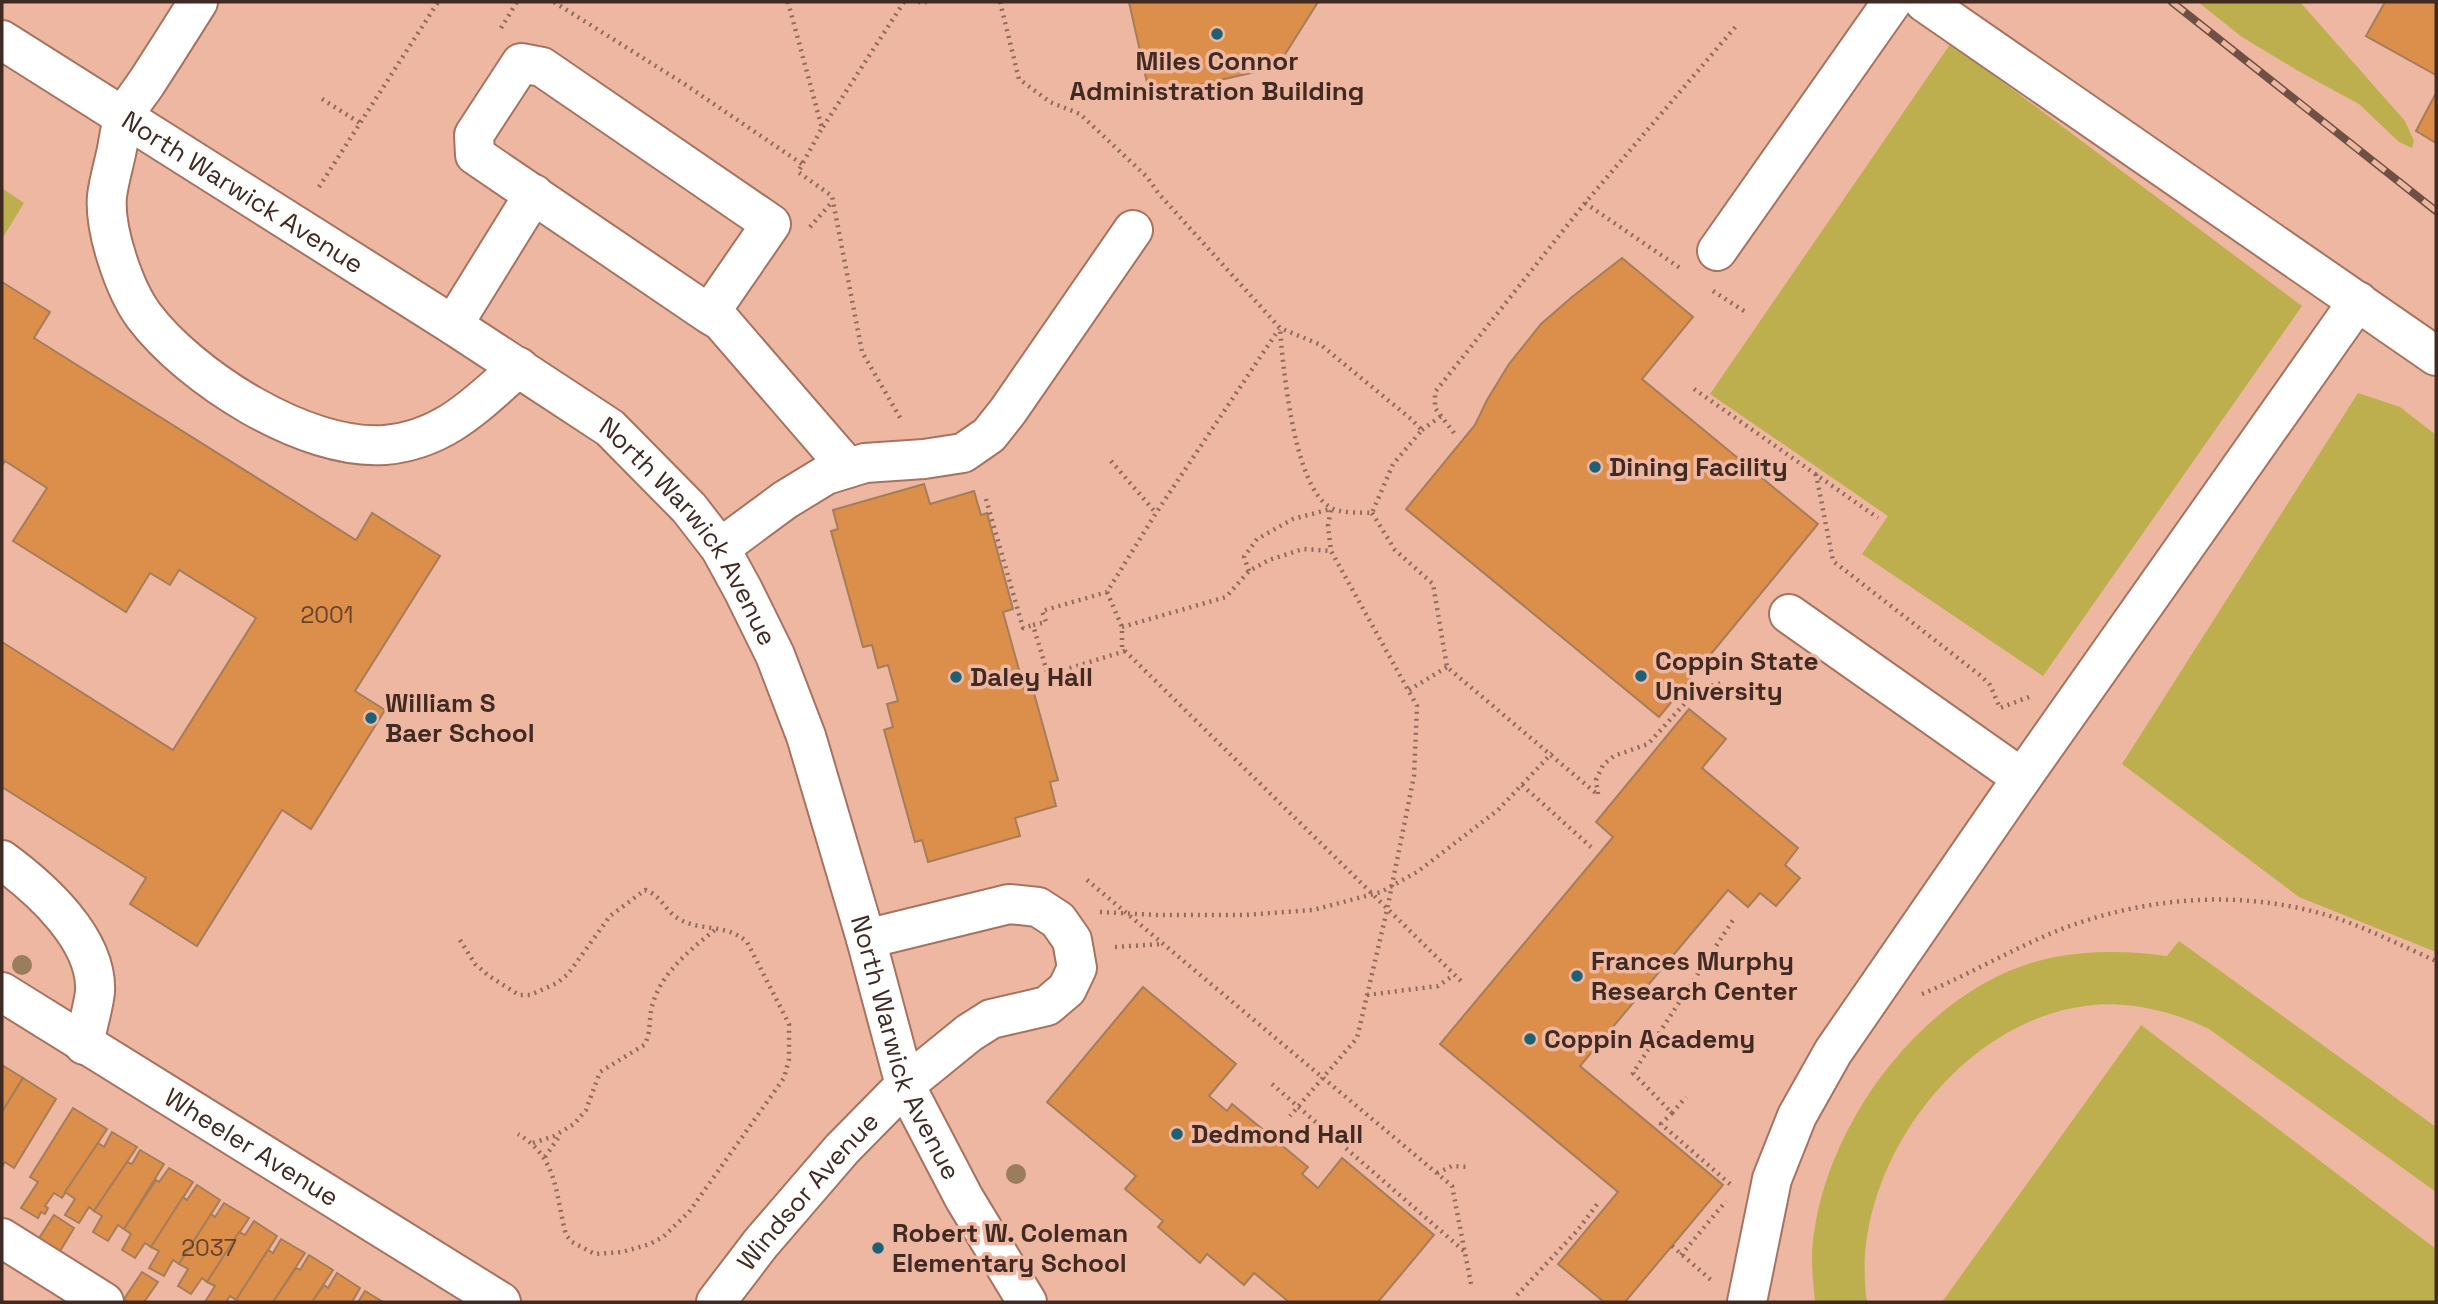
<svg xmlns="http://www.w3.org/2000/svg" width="2438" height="1304" viewBox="0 0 2438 1304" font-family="'Space Grotesk',sans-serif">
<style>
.green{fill:#bdaf4d}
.building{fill:#db8f4a;stroke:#a67d5a;stroke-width:2}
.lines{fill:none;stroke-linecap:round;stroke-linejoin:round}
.minor-casing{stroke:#a67360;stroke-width:42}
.path{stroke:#906b5d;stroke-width:4.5;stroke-dasharray:2 5;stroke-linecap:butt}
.minor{stroke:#fff;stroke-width:38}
.rail-casing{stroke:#6f5045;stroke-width:8}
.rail{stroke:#eeb7a2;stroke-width:5;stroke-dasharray:16;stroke-linecap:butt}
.tree{fill:#997d5c}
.poi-dot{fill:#1e6074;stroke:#eeb7a2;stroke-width:2.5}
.labels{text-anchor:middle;stroke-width:7;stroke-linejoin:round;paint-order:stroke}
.number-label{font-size:23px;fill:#67432c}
.poi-label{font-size:26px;font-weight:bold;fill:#402a22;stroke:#eeb7a2;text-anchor:start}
.street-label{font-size:26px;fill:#402a22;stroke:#eeb7a2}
</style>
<rect width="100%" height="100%" fill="#eeb7a2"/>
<!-- green -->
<g class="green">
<polygon points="2198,2 2300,2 2405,121 2414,141 2412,148 2399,142 2359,104 2300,72 2242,37"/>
<polygon points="1951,43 2302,306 2043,676 1862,554 1888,516 1710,394"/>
<polygon points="2,188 24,203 2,239"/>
<polygon points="2358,393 2400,407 2436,435 2436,952 2299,897 2122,764"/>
<path d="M2179 941 2436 1127V1192L2209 1029C2173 1011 2126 1000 2085 1006 1955 1023 1847 1174 1867 1302H1815C1813 1280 1810 1256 1814 1233 1830 1116 1930 984 2050 958 2089 950 2128 951 2167 956Z"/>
<polygon points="2141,1025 2436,1249 2436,1302 1942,1302"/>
</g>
<!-- building -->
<g class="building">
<polygon points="1129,2 1318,2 1277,67 1150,96"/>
<polygon points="2385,2 2436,2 2436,75 2366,36"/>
<polygon points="2436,93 2436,143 2416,131"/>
<polygon points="1622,258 1693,317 1642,379 1818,524 1659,717 1406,509 1475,425 1487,400 1509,364 1541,324 1572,297"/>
<polygon points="2,282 50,312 34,338 356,540 372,513 440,556 355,691 385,710 311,829 282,810 197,946 130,904 146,878 2,787 2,642 173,750 256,618 179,570 170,585 150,573 126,612 13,541 47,488 5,461 2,466"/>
<polygon points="924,484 930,504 974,491 981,515 987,513 1013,609 1003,612 1024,688 1032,686 1058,780 1050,782 1056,806 1015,818 1020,836 928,862 922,840 915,842 884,730 893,727 887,704 898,701 888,665 878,668 872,645 863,647 831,531 838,529 833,510"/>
<polygon points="1689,709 1726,739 1702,768 1798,848 1785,865 1800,878 1776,906 1760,893 1748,907 1728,890 1580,1066 1723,1185 1625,1302 1604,1302 1558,1264 1618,1192 1440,1044 1613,837 1596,822"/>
<polygon points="1143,987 1236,1064 1209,1096 1227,1111 1232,1104 1308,1167 1302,1174 1318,1188 1342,1158 1434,1235 1378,1302 1289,1302 1254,1273 1244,1285 1207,1254 1200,1263 1158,1227 1163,1221 1125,1189 1136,1176 1047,1102"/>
<polygon points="2,1065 23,1078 2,1112"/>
<polygon points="23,1078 56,1099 14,1168 5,1162 2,1167 2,1112"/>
<polygon points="73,1108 107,1129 62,1198 54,1193 45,1206 48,1208 45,1214 41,1212 38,1218 21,1208 38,1182 30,1177"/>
<polygon points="112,1132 137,1147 94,1211 89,1207 79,1223 65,1215 75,1199 65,1192 98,1143 104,1147"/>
<polygon points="140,1150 164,1164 124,1229 118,1225 108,1241 93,1232 102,1216 94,1211 127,1162 132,1164"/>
<polygon points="169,1168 193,1182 151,1247 145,1243 135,1258 122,1250 131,1234 124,1229 156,1180 159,1182"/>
<polygon points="197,1185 220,1200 179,1264 173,1260 164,1276 149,1268 159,1251 151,1247 183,1197 187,1200"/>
<polygon points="224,1203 249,1218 207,1282 202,1278 191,1294 178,1286 188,1269 179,1264 211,1214 215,1217"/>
<polygon points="54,1215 74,1228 57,1256 36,1243"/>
<polygon points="254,1221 277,1236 236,1300 230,1296 226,1302 205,1302 215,1286 207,1282 239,1232 245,1235"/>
<polygon points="281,1239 305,1253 273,1302 240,1302 236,1300 268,1250 273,1253"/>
<polygon points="309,1255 333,1270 312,1302 273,1302 296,1268 300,1270"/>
<polygon points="142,1272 158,1282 144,1302 128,1302 124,1299"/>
<polygon points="337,1273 360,1288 352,1302 312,1302 324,1285 328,1288"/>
<polygon points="365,1291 383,1302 358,1302"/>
</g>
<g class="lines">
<defs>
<g id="minor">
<path d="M198 2C181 29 164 56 147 82 140 93 129 105 124 118 120 127 119 139 117 149 114 164 109 180 107 196 104 229 124 289 144 316 190 377 305 451 385 445 444 440 477 404 519 367"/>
<polyline points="1924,2 2436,356"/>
<path id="s1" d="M2 40 453 325 610 428 689 508 720 548 743 590 775 655 806 736 866 939 905 1085 964 1198 1027 1302"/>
<polyline points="1717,251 1892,2"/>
<polyline points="709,314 771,224 542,67 521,63 474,135 475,155 709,314 721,321 848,468"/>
<polyline points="453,325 534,194"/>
<polyline points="720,548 785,500 826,475 865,463 924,459 963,453 989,435 1008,411 1133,230"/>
<polyline points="1789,614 2022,778"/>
<path d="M2 860C40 888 98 939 95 992 93 1009 87 1027 84 1045"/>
<path id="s2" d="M2 992 501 1302"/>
<polyline points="2,1238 104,1302"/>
<path id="s3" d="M716 1302 761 1243 842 1149 905 1085 969 1033 991 1019 1047 1006 1067 989 1077 968 1072 940 1058 920 1038 907 1009 904 866 939"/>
<polyline points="1747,1302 1772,1179 1797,1116 1833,1052 2022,778 2358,301"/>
</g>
</defs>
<!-- minor casing -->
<use href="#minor" class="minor-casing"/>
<!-- path -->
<g class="path">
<polyline points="554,2 686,85 802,164"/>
<polyline points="788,2 822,128 798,172 832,196 862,352 902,421"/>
<polyline points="918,2 930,2"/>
<path d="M1000 2 1019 79 1050 102 1080 114 1147 177 1159 194 1280 328 1321 345 1411 419 1422 430 1393 464 1372 513C1360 512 1340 514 1330 507 1294 487 1283 368 1280 328"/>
<polyline points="501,28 517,2"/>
<polyline points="322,99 360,123"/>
<polyline points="823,127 904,2"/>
<polyline points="319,187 438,2"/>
<polyline points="1585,203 1680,268"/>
<polyline points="810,227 832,202"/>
<polyline points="1713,291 1747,313"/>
<polyline points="1694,389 1878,518"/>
<polyline points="1422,430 1441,416"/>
<polyline points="1454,433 1435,408 1435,392 1585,203 1737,25"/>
<polyline points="1111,461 1156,513"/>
<polyline points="1816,474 1833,561 1981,676 1990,685 2000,708 2029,697"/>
<polyline points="986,499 1023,628 1033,625"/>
<polyline points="1372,513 1395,550 1433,584 1447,667 1598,795"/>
<polyline points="1249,571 1244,557 1257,539 1293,519 1331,509 1328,526 1331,551 1417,706 1414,776 1387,910 1357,1038 1290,1116"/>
<polyline points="1107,592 1122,627 1122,648 1464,984"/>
<polyline points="1122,627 1226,597 1249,571 1269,560 1303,549 1331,551"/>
<polyline points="1125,651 1048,675 1033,625 1046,622 1042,611 1107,592 1156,513 1279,329"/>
<polyline points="1409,690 1447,667"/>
<polyline points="1522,785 1591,847"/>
<polyline points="1598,794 1596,780 1603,765 1614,756 1648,744 1686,702 1710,686 1722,683"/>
<polyline points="1087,880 1452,1186 1471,1284"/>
<polyline points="1100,912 1156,915 1244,915 1313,910 1381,892 1417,872 1498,810 1552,753"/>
<path d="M460 940 475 964 489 976 519 995H530L557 983 568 974 610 916 645 890C661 895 665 911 679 919 702 932 726 923 747 942L789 1024V1059L784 1078 689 1212 663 1237 650 1244 622 1252 595 1254 572 1242 566 1235C555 1193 558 1158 518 1134"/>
<polyline points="1115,947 1162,944"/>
<path d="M1922 994C1971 974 2017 946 2067 927 2149 897 2238 890 2323 914 2359 924 2402 946 2436 961"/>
<polyline points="1367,995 1438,986 1454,975"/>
<polyline points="1272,1084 1464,1251"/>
<polyline points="1672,1113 1686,1097"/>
<path d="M533 1143 554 1136 574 1124 586 1110 600 1072 644 1045C652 1033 648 1017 653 1003 662 972 692 948 716 929"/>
<polyline points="545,1157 561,1134"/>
<polyline points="1437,1173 1452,1166 1469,1167"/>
<polyline points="1730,1184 1661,1124 1672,1113 1633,1073 1735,917"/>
<polyline points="1672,1246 1711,1280"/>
<polyline points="1681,1255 1726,1201"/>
<polyline points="1517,1295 1577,1231 1598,1203"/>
</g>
<!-- minor -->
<use href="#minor" class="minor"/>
<defs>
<polyline id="rail" points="2172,2 2436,211"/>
</defs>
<!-- rail casing -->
<use href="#rail" class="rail-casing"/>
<!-- rail -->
<use href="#rail" class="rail"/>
</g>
<!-- trees -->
<g class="tree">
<circle cx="22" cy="965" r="10"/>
<circle cx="1016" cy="1174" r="10"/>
</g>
<!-- markers -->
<g class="poi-dot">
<circle cx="1217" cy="34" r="7"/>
<circle cx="1595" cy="467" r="7"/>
<circle cx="1641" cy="676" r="7"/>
<circle cx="956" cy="677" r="7"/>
<circle cx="371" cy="718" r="7"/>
<circle cx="1577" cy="976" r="7"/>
<circle cx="1530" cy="1039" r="7"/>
<circle cx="1177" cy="1134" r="7"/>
<circle cx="878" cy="1248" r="7"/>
</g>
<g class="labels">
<!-- number labels -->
<g class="number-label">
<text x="327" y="623">2001</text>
<text x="209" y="1256">2037</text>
</g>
<!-- poi labels -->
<g class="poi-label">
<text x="1217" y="70" text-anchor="middle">Miles Connor<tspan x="1217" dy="30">Administration Building</tspan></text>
<text x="1609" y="476">Dining Facility</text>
<text x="1655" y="670">Coppin State<tspan x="1655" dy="30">University</tspan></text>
<text x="970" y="686">Daley Hall</text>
<text x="385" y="712">William S<tspan x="385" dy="30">Baer School</tspan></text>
<text x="1591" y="970">Frances Murphy<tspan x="1591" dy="30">Research Center</tspan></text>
<text x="1544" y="1048">Coppin Academy</text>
<text x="1191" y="1143">Dedmond Hall</text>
<text x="892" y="1242">Robert W. Coleman<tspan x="892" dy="30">Elementary School</tspan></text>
</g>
<!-- street labels -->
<g class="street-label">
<text dy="9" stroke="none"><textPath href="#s1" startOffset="285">North Warwick Avenue</textPath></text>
<text dy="9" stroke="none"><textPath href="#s1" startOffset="852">North Warwick Avenue</textPath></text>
<text dy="9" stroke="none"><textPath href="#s1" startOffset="1419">North Warwick Avenue</textPath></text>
<text dy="9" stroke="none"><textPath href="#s2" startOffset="294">Wheeler Avenue</textPath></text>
<text dy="9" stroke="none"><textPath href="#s3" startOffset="144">Windsor Avenue</textPath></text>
</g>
</g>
<!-- border -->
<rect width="2438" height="1304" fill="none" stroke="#402a22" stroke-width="7"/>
</svg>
